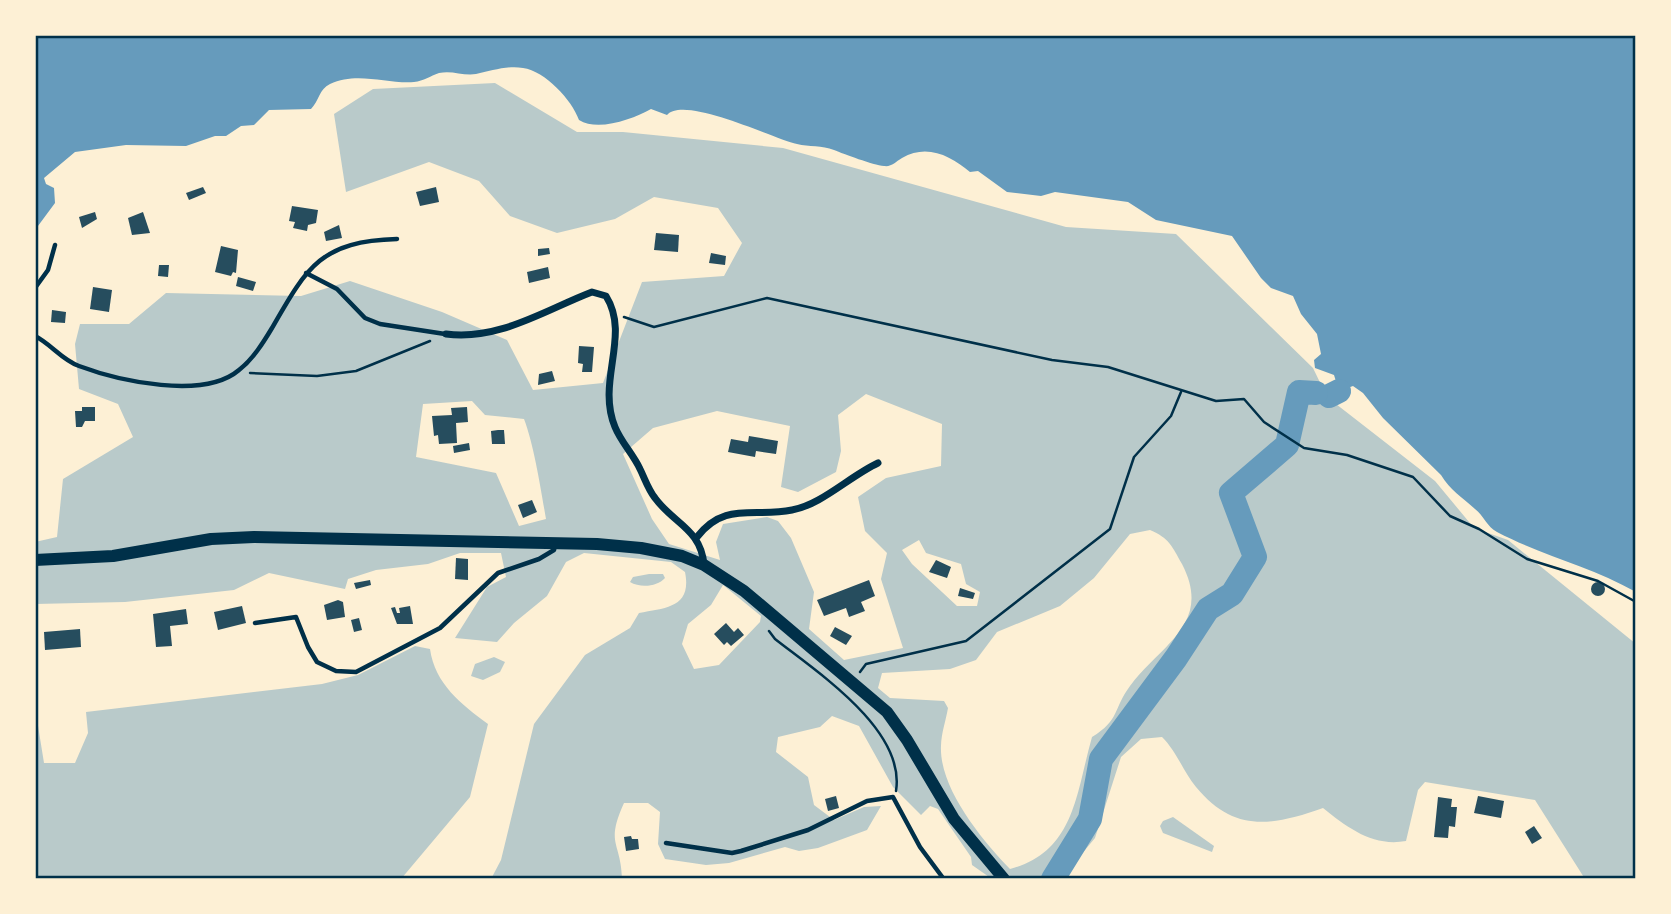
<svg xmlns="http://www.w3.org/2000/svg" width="1671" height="914" viewBox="0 0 1671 914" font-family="'PT Sans',sans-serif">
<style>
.green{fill:#b9caca;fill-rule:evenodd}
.water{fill:#669bbc}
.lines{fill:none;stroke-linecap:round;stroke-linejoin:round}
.river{stroke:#669bbc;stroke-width:24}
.building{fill:#264d5e}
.path{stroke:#003049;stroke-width:2.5}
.service{stroke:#003049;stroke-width:4.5}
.minor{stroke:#003049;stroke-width:7}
.secondary{stroke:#003049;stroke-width:12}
.neatline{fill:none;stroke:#003049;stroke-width:2.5}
</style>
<rect width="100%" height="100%" fill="#fdf0d5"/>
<!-- green -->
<g class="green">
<path d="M495 83 577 132H623L783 148 1066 227 1176 234 1313 368 1327 397 1435 481 1474 528 1508 540 1636 644V879H1585L1535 800 1425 782 1418 790 1406 841C1373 847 1348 828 1323 808 1272 826 1234 833 1196 787 1183 771 1177 752 1162 737L1141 739 1121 757 1095 838 1061 879H992L972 865 971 857 938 809 930 806 921 815 893 787 859 726 832 716 820 727 778 737 776 752 808 777 814 805 834 820 864 807 881 806 867 830 818 848 799 851 785 847 729 863 706 865 665 859 658 844 660 812 648 803H624C605 845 621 841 622 879H491L501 860 534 724 585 655 630 628 639 613C667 608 692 607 685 572L671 562 584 553 566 562 547 596 514 623 497 642 455 638 487 587 506 577 501 553H460L428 564 376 570 348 579 345 589 269 573 234 590 125 602 35 604V542L57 537 63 479 133 437 118 404 79 389 75 344 80 324H129L166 293 301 296 350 281 442 312 507 340 533 390 603 383 642 282 724 276 742 243 718 208 654 197 615 219 557 233 510 216 479 181 429 162 346 192 334 114 373 89ZM866 394 942 424 941 466 886 478 858 497 865 531 887 553 881 579 903 648 844 660 809 629 814 592 791 538 778 521 767 517 723 524 716 542 720 560 669 544 652 519 623 454 653 428 717 411 790 426 781 487 798 492 836 472 841 451 838 415ZM472 401 485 415 524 419C534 445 541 490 546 519L519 526 496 473 416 457 423 404ZM1150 530C1169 538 1172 546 1182 564 1213 624 1161 644 1130 686 1113 709 1120 720 1092 737 1076 793 1075 852 1010 869 982 840 939 788 941 746 941 734 946 720 948 708L944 701 890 698 878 688 882 673 950 669 976 660 997 632 1060 606 1094 578 1130 534ZM919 540 926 553 961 564 966 584 980 592 977 606H957L912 564 902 550ZM723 585 761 616 760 622 719 665 694 669 682 644 688 624 711 605Z"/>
<path d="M649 574H663L665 578C657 587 640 588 630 582L633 577Z"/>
<path d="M415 646 430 649C435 684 461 704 488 724L470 797 401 879H35V707L44 763H75L88 733 86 712 322 684 358 675Z"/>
<polygon points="494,657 505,662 500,672 483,680 471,676 475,664"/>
<polygon points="1173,817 1214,846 1212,852 1163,833 1160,826 1163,821"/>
</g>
<!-- water -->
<path class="water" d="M35 35H1636V592C1590 566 1543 556 1497 532 1487 527 1484 516 1475 509 1462 497 1450 490 1441 475L1383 418 1363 393 1353 386 1339 391 1334 375 1315 368 1314 360 1321 354 1317 334 1301 314 1293 296 1271 288 1261 278 1232 236 1156 220 1128 202 1055 192 1041 196 1007 192 978 171 970 172C951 156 927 143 902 158 895 162 892 167 884 166 873 165 844 154 834 150 822 145 809 147 797 144 772 138 684 95 667 115L651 109C633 119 598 132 579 120 572 100 545 71 523 68 508 65 491 71 476 74 463 76 452 70 439 73 430 76 424 81 414 82 387 84 357 71 330 84 319 89 319 101 311 109L269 110 254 125 241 126 226 136H215L186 146 126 145 75 152 44 178 46 184 54 188 55 203 35 230Z"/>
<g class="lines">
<!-- river -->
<g class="river">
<polyline points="1329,396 1339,391"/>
<polyline points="1053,879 1090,819 1101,759 1176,658 1208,609 1232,594 1255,557 1231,493 1287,445 1299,392 1316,393"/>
</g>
</g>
<!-- building -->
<g class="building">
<polygon points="203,187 206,193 189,200 186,193"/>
<polygon points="436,187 439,202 420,206 416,192"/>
<polygon points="292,206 318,210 316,223 308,225 307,231 293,228 295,222 289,221"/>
<polygon points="95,212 97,219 82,228 79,217"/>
<polygon points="143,212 150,233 132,235 128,218"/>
<polygon points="339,225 342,238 326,241 324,232"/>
<polygon points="656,233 679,235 678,252 654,250"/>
<polygon points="221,246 238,250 236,273 233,272 231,276 215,272"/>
<polygon points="549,248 550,254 538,256 538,249"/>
<polygon points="711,253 726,256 725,265 709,263"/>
<polygon points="159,265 169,265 168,277 158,276"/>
<polygon points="548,267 550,278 529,283 527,272"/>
<polygon points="238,277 256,282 253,291 236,286"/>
<polygon points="93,287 112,290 109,312 90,309"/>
<polygon points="52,310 66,312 65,323 51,322"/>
<polygon points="579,346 594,347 592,372 582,372 583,364 578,363"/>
<polygon points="552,371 555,381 538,385 539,374"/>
<polygon points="82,407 95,407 95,421 85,421 82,427 76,427 75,411 82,411"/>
<polygon points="467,407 468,422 456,423 457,443 439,444 438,435 434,436 432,416 452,415 451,408"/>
<polygon points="498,430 504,430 505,444 492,444 491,431"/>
<polygon points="749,436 778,441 776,454 756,451 755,457 728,452 731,439 748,442"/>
<polygon points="469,443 470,450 454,453 453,446"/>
<polygon points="532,500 537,512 523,518 518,505"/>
<polygon points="456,558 468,559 468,580 455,579"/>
<polygon points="936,560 951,567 947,578 929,572"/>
<polygon points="370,580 371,585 356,589 354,583"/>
<polygon points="869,580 875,596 861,602 865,611 849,617 846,608 824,616 817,600"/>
<circle cx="1598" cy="589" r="7"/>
<polygon points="960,588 975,593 973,599 958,596"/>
<polygon points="338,600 343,602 345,617 327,620 324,605"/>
<polygon points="242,606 246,623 218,630 214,612"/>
<polygon points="410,606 413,624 397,624 391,608 395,607 397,613 400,613 399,608"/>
<polygon points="186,609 188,624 170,626 172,646 156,647 153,614"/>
<polygon points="359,618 362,630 354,632 351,620"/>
<polygon points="726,623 734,632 738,628 744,635 731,646 727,642 724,645 714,634"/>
<polygon points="835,627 852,636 846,645 830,636"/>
<polygon points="80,629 81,647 45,650 44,632"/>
<polygon points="836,796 839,808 828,811 825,799"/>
<polygon points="1478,796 1504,801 1501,818 1474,813"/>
<polygon points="1438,797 1452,799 1451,807 1457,807 1455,827 1449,826 1448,838 1434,837"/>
<polygon points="1534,826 1542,838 1532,844 1525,832"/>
<polygon points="631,836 632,839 638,839 639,849 626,851 624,837"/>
</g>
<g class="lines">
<!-- path -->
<g class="path">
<polyline points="624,317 654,327 767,298 1052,360 1108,367 1216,401 1244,399 1264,422 1304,448 1347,455 1413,477 1450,516 1479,529 1527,559 1598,581 1636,602"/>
<polyline points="250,373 317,376 356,371 430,341"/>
<path d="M769 631 775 639C817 672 906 730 896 791"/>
<polyline points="860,672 866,664 966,641 1110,529 1134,457 1171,416 1181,392"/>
</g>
<!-- service -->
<g class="service">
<polyline points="306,273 337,289 365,318 380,324 445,334"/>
<polyline points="35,288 48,270 55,245"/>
<path d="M35 336C51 344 62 360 79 366 119 381 204 400 239 370 253 359 263 343 272 328 307 267 321 241 397 239"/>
<polyline points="255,623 296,617 308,647 317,662 336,671 356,672 440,628 498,573 539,559 554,550 555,545"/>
<polyline points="666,843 732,853 741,851 808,830 867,801 893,797 920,847 943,878"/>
<polyline points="918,879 944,879"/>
</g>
<!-- minor -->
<g class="minor">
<path d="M446 334C499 341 545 310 592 292L606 296C631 336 596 381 615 427 621 442 633 454 640 469 645 479 648 489 655 498 674 524 701 529 704 565"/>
<path d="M697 537C725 501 753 518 792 510 821 505 850 476 878 463"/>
</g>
<!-- secondary -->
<polyline class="secondary" points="35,560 113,556 211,539 254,537 597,544 641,548 682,556 704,565 744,591 887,712 907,740 954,819 1004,879"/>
</g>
<!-- border -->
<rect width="1671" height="914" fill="none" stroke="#fdf0d5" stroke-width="74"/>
<rect x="37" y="37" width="1597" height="840" class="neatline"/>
</svg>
